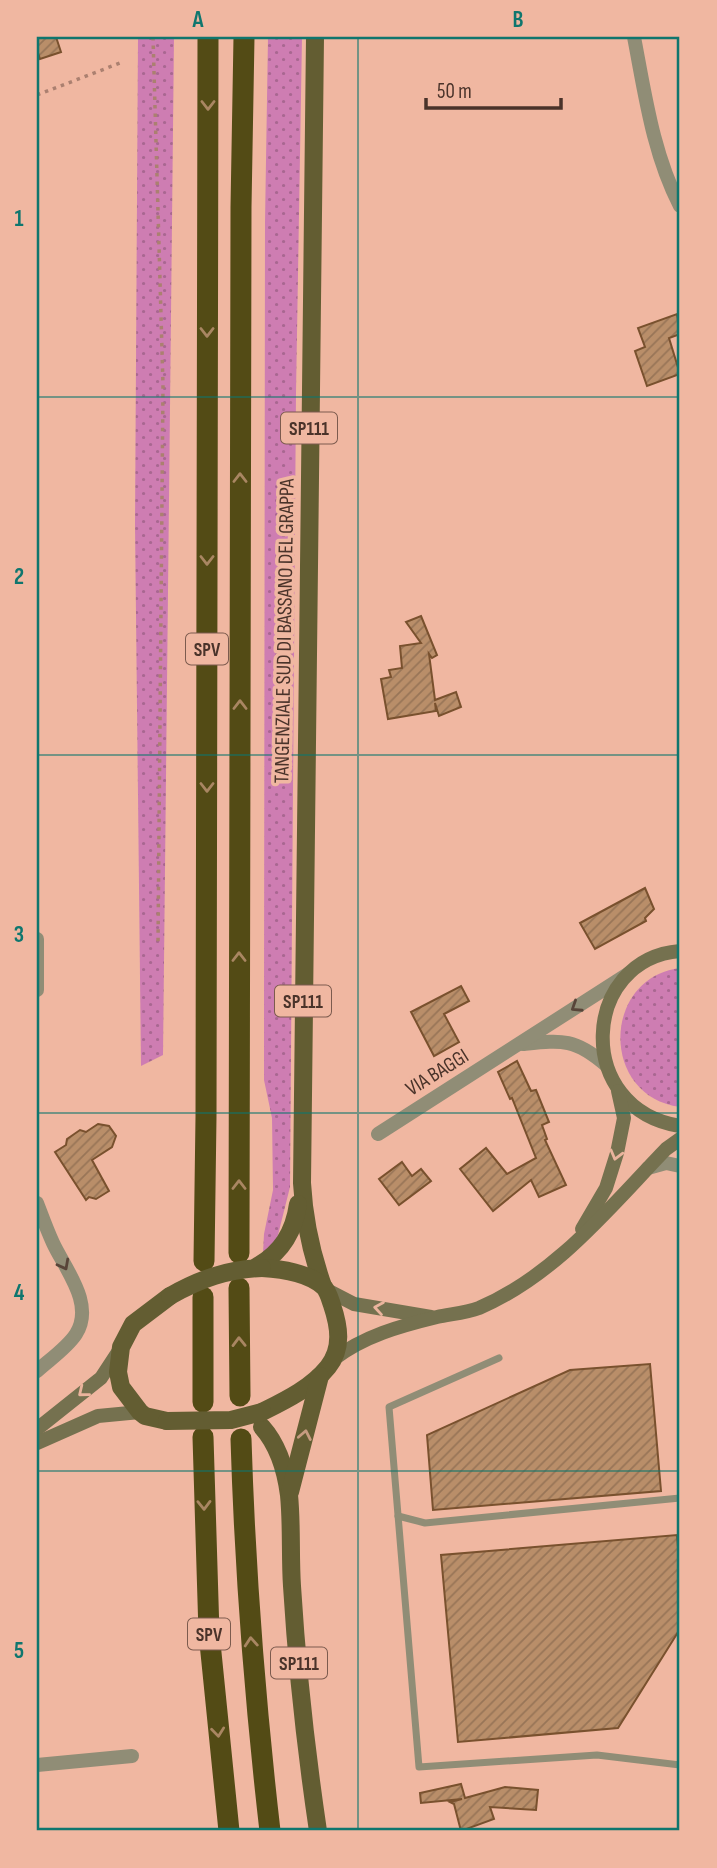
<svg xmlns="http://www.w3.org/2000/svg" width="717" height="1868" viewBox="0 0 717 1868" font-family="'Sofia Sans Condensed',sans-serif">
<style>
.grass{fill:url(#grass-dots)}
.building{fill:url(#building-hatch);stroke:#79512e;stroke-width:2}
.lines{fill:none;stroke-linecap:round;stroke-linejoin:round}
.path{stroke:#ab8070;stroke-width:3.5;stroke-dasharray:3.5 5;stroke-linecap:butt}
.service{stroke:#908d76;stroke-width:7}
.minor{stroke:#908d76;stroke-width:14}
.secondary{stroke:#75714f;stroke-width:14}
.primary{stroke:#635d32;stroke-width:18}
.motorway{stroke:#534b15;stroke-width:21}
.primary-bridge{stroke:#635d32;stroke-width:18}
.oneway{stroke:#a98662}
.oneway2{stroke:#584539}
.oneway3{stroke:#eab49d}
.oneway4{stroke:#c69c80}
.grid{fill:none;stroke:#0f766e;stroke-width:2;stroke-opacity:0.55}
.labels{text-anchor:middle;stroke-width:7;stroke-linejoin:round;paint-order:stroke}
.shield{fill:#f0b7a1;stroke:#7c5b4e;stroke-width:2}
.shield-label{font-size:19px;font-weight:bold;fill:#4a332a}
.street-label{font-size:21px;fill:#4a332a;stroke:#f0b7a1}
.neatline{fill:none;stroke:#0f766e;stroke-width:2.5}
.grid-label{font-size:23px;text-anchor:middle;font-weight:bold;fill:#0f766e}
</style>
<defs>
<pattern id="grass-dots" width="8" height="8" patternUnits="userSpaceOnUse" patternTransform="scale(1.75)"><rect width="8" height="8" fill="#ce7db2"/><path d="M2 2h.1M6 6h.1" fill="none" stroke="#a96791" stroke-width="1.8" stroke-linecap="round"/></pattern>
<pattern id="building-hatch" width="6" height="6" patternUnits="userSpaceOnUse" patternTransform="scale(1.75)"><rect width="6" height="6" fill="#b98e69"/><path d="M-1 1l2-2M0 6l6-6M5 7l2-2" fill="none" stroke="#987557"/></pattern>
</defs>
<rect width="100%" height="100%" fill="#f0b7a1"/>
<!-- grass -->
<g class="grass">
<polygon points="138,37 174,37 163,1055 141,1066 135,525"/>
<polygon points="268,37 302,37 296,393 290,1187 277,1239 263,1253 264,1234 273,1190 272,1118 264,1080 264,1005 265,222"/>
<path d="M680 968V1107C600 1097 601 978 680 968Z"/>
</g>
<!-- building -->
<g class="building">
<polygon points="37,37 56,37 61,52 40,59 37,50"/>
<polygon points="677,314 680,334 669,338 680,374 647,386 635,351 645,347 638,328"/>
<polygon points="421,616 437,655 432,658 429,654 435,700 456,692 461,707 439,716 435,703 436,711 388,719 381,679 391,677 389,670 402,668 400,646 421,643 406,622"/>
<polygon points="645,888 654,909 645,918 646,921 595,949 580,923"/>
<polygon points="461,986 469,1001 444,1014 459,1042 434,1056 411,1012"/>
<polygon points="517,1061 531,1091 536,1090 549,1122 542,1125 547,1139 545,1140 566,1185 539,1197 531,1180 493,1211 460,1169 486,1148 507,1174 536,1158 512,1098 510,1099 498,1072"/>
<polygon points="98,1124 109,1126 116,1136 112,1147 92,1160 109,1191 96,1199 89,1197 86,1200 55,1152 66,1145 67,1139 80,1130 86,1132"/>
<polygon points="402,1162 412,1176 421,1169 431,1181 399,1205 379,1179"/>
<polygon points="650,1364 661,1491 433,1510 427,1435 570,1370"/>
<polygon points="677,1535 680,1573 680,1629 618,1728 458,1742 441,1555"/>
<polygon points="461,1784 465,1798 505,1787 538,1790 536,1810 490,1807 494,1819 461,1831 454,1804 450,1802 462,1799 421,1803 420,1793"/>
</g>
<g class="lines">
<!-- path -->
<g class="path">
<polyline points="153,37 163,385 158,944"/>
<polyline points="37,95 120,63"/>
</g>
<!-- service -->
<g class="service">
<polyline points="499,1358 389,1407 419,1767 597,1755 680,1765"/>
<polyline points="398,1516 425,1523 680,1498"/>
</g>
<!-- minor -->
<g class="minor">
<path d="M634 37C645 94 653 154 680 206"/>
<polyline points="37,939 37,990"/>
<path d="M523 1044C562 1040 575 1038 606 1065"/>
<polyline points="378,1134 628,974"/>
<polyline points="648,1168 666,1163 680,1166"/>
<path d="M37 1203C42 1216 47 1230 53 1243 65 1269 95 1304 76 1334 67 1348 49 1360 37 1371"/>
<polyline points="37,1765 132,1756"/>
</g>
<!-- secondary -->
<g class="secondary">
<path d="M680 951C581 959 573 1109 680 1126"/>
<polyline points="582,1229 606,1188 617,1153 624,1118 618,1091"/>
<polyline points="325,1289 354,1304 431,1317"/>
<path d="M334 1359C364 1336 400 1326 437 1317 451 1314 466 1313 479 1308 556 1275 609 1208 666 1149L680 1139"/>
<polyline points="37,1429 101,1378 120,1349"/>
<polyline points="37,1443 98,1416 140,1412"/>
</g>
<!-- primary -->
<g class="primary">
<path d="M315 37 302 1183C304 1219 311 1252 323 1286"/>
<path d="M256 1267C281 1253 294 1233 298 1204"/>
<path d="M262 1268C282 1269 306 1272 323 1286 328 1291 330 1299 332 1305 339 1326 343 1348 328 1367 311 1388 286 1400 262 1412"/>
<polyline points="167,1421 145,1416 140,1412 121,1387 118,1372 121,1347 133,1324 170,1296"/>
<path d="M262 1427C278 1445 286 1472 289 1495 292 1525 290 1556 292 1586 297 1668 306 1750 318 1831"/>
<polyline points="290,1492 320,1376"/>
</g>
<!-- motorway -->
<g class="motorway">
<polyline points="239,1253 241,207 244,37"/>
<polyline points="204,1261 206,1117 208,37"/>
<polyline points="239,1288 240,1396"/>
<polyline points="203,1297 203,1402"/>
<polyline points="203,1437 209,1633 229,1831"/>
<path d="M241 1439C245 1571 255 1701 270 1831"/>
</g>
<!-- primary-bridge -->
<g class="primary-bridge">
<path d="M170 1296C200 1279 228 1269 262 1268"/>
<polyline points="167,1421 231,1420 262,1412"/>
</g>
</g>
<!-- one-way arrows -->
<defs><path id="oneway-chevron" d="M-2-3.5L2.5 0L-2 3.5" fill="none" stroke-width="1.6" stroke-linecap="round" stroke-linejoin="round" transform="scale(1.75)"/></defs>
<g class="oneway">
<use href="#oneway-chevron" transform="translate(208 105) rotate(90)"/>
<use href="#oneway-chevron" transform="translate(207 332) rotate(90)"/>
<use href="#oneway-chevron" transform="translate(240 478) rotate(-90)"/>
<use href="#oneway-chevron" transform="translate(207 560) rotate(90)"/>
<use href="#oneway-chevron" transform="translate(240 705) rotate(-90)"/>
<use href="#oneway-chevron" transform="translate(207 787) rotate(90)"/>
<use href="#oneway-chevron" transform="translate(239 957) rotate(-90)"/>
<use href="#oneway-chevron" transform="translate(239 1185) rotate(-90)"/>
<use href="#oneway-chevron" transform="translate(239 1342) rotate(-91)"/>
<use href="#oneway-chevron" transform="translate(204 1505) rotate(89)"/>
<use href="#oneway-chevron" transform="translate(251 1642) rotate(-94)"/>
<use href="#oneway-chevron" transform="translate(218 1732) rotate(84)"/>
</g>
<g class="oneway2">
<use href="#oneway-chevron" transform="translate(576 1007) rotate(147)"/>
<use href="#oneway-chevron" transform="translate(64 1265) rotate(62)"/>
</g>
<g class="oneway3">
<use href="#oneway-chevron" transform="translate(616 1155) rotate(105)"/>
<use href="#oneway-chevron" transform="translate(379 1308) rotate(-171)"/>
<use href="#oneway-chevron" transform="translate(83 1392) rotate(141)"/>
</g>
<use class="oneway4" href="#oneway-chevron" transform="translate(305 1435) rotate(-79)"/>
<!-- grid -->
<path class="grid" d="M358 37V1831M37 397H680M37 755H680M37 1113H680M37 1471H680"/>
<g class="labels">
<!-- shield labels -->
<g class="shield">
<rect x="281" y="412.5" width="56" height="31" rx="5"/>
<rect x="186" y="633.5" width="42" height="31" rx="5"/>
<rect x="275" y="985.5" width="56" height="31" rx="5"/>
<rect x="188" y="1618.5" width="42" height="31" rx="5"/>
<rect x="271" y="1647.5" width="56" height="31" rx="5"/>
</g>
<g class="shield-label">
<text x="309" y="435">SP111</text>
<text x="207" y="656">SPV</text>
<text x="303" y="1008">SP111</text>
<text x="209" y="1641">SPV</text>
<text x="299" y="1670">SP111</text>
</g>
<!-- street labels -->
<g class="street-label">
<text transform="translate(284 631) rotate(-89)" y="7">TANGENZIALE SUD DI BASSANO DEL GRAPPA</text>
<text transform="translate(437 1072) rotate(-32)" y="7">VIA BAGGI</text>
</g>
</g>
<!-- border -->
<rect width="717" height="1868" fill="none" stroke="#f0b7a1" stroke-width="77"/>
<!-- scale -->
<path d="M426 98v10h135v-10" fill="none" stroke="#4a332a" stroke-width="3.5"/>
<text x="437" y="98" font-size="21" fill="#4a332a" stroke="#f0b7a1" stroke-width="5" paint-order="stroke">50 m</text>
<rect x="38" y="38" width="640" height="1791" class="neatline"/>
<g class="grid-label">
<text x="198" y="27">A</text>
<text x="518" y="27">B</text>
<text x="19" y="226">1</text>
<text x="19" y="584">2</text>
<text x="19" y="942">3</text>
<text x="19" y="1300">4</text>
<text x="19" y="1658">5</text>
</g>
</svg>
